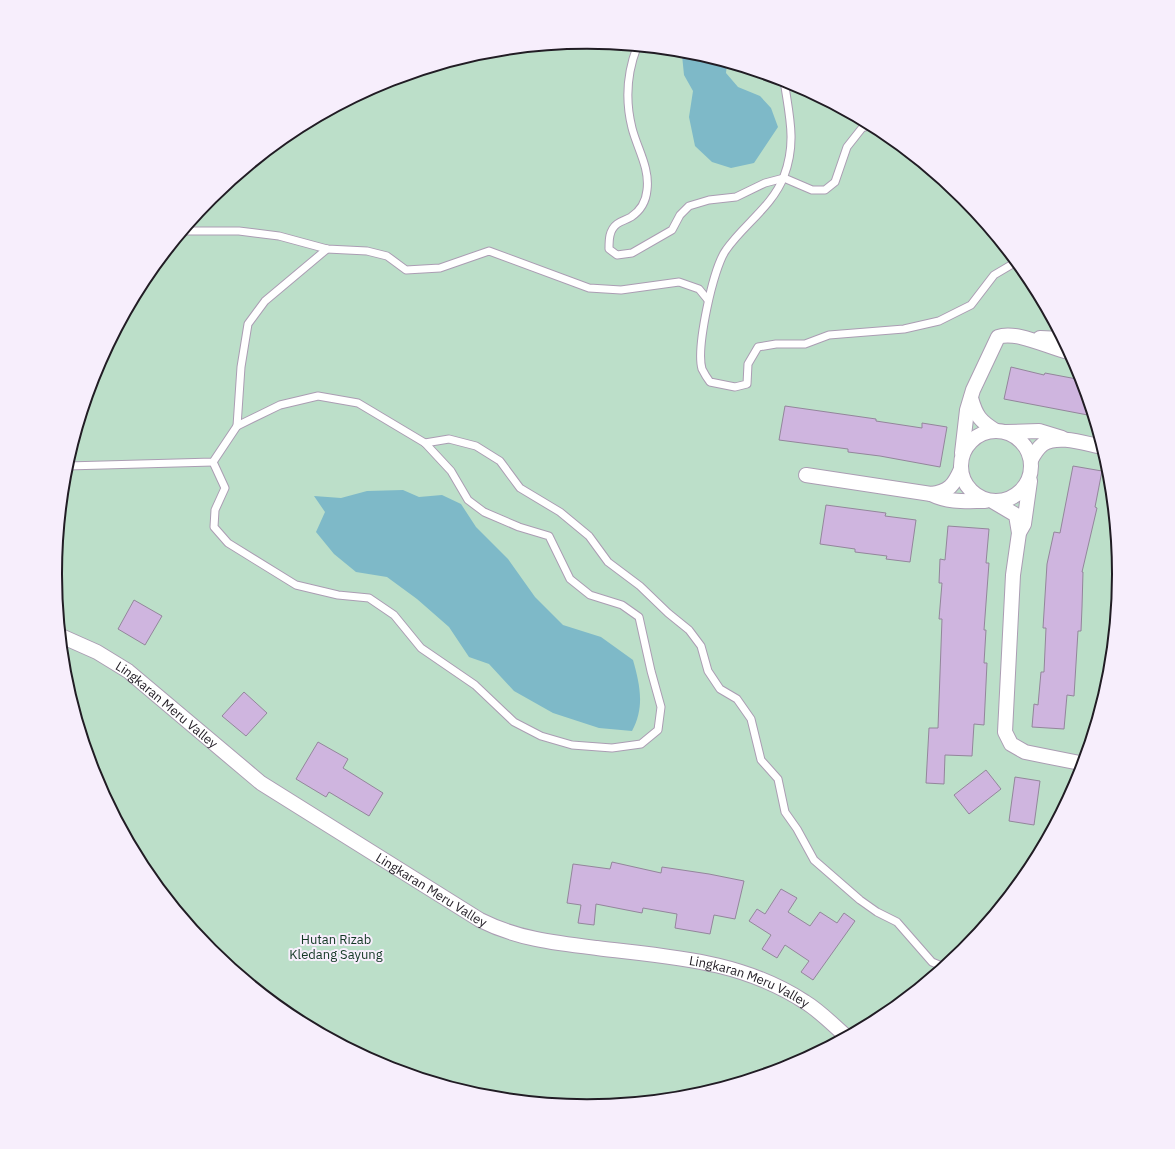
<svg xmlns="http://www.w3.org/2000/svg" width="1175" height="1149" viewBox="0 0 1175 1149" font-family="'IBM Plex Sans',sans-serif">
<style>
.green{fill:#bcdfc9}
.water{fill:#7eb9c8}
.building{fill:#cfb5df;stroke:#93869b}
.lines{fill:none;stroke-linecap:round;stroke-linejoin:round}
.lane-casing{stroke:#ab9db3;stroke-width:9}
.street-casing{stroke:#ab9db3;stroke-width:16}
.lane{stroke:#fff;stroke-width:7}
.street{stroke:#fff;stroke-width:14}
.labels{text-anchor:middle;stroke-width:4;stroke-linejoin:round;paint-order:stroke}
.street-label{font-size:13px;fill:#211c24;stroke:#f7eefc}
.park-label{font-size:13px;fill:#123723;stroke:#f7eefc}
.rim{fill:none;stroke:#211c24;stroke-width:2}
</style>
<rect width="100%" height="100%" fill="#eddff5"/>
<!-- green -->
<circle class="green" cx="588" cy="575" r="531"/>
<!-- water -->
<g class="water">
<polygon points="684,52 727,63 726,73 738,87 760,96 771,108 778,127 754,163 731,168 712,162 695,146 689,117 693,91 684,75 682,55"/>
<path d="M403 490 419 497 442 495 461 504 476 527 508 559 535 597 563 625 601 637 633 660C640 685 645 707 632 731L599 728 553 713 514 691 489 664 469 657 449 627 417 599 387 577 356 572 334 554 316 532 325 512 314 496 341 498 367 491Z"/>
</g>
<!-- building -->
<g class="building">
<polygon points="1011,367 1044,375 1045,373 1082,380 1093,416 1004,399"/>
<polygon points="785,406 876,419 876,421 922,428 922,423 947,427 940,467 880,456 848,452 848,449 779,440"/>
<polygon points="1073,466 1102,471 1095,507 1097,508 1082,572 1083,572 1082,607 1081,631 1078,631 1074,696 1067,695 1064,729 1032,727 1034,704 1038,705 1041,672 1044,672 1046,628 1043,628 1047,564 1054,532 1060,533"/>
<polygon points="826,505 886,513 885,516 916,520 910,562 886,559 887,556 855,552 855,549 820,544"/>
<polygon points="948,526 989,529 986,563 989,563 984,630 986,630 984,663 987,663 984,725 974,724 972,756 945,755 944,784 926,783 929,728 938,728 942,619 939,619 942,583 939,583 940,559 945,560"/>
<polygon points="134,600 162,616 145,645 118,629"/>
<polygon points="244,692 267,713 246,736 222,716"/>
<polygon points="318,742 348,759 343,768 383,793 369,816 329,792 326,797 296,779"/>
<polygon points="986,770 1001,789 969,814 954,795"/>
<polygon points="1015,777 1040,781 1034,825 1009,821"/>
<polygon points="612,862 661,873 662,867 709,874 744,881 735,919 714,915 710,934 675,928 677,914 643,908 642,913 596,904 594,925 578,923 581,905 567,903 573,864 610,869"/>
<polygon points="781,889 797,898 788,912 810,926 820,912 837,923 844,913 855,921 813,980 801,972 809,961 785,945 777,958 762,949 771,935 749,921 757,909 765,914"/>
</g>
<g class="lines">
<defs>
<g id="lane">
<path d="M637 47C627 73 625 100 632 128 637 148 650 168 647 190 646 201 640 211 631 217 626 220 621 221 617 224 609 230 609 240 609 249L617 255 632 253 672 230 680 215 689 206 709 200 736 197 765 183 784 178 812 190H825L835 182 847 147 862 128 871 125"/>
<path d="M784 80C789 115 797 142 784 176 773 206 743 225 726 250 713 268 696 348 702 369 704 373 707 378 710 382L735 387 747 384 748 364 758 347 776 344H805L829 335 904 329 939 321 971 305 994 275 1016 262"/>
<polyline points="183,231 239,231 279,236 327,249 367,251 387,256 406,270 440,268 489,251 589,288 621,290 679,282 699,289 708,300"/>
<polyline points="425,443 449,439 476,446 500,461 520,488 560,512 589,536 608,562 640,586 668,613 689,630 701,646 708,671 720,689 737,699 751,719 761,760 778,779 785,812 797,829 814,860 860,900 877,912 897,922 932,962 944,967"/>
<polyline points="213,462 225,488 215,510 214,527 228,543 296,585 338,595 369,598 394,615 421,648 475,685 514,722 541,736 572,745 612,748 641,744 658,730 661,707 651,671 639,617 622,605 590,595 570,579 549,536 519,527 484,512 468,500 451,471 425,443 358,403 318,396 280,405 237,426"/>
<polyline points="67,466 213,462 237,426 241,367 248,324 265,301 327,249"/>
</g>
<g id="street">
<polyline points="1040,338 1062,339"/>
<path d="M971 398C976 416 980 421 996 431"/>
<circle cx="996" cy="466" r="35"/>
<polyline points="1006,432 1039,431 1062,438"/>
<path d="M962 453 967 410 973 390 998 337C1016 330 1050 348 1069 352"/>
<path d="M1031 460C1034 454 1038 448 1043 444 1059 434 1086 444 1103 447"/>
<path d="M806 475 931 494C949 492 954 485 961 469"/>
<path d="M931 494C949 503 967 501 985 501"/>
<polyline points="994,502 1016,515 1019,533 1013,575 1005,732 1011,744 1025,752 1080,763"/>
<polyline points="1020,531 1024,524 1030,481"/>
<path id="s1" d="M61 636 97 652 128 671 261 783 480 920C518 939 555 943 597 948 670 957 741 960 805 1002 820 1011 833 1025 847 1037"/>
</g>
</defs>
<!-- lane casing -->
<use href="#lane" class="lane-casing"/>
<!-- street casing -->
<use href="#street" class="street-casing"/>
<!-- lane -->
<use href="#lane" class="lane"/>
<!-- street -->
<use href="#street" class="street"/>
</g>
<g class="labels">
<!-- street labels -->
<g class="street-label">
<text dy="5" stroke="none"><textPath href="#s1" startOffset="127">Lingkaran Meru Valley</textPath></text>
<text dy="5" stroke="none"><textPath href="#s1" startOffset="451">Lingkaran Meru Valley</textPath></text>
<text dy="5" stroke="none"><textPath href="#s1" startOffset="786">Lingkaran Meru Valley</textPath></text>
</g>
<!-- park labels -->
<g class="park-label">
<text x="336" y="944">Hutan Rizab<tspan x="336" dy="15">Kledang Sayung</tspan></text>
</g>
</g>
<!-- crop -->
<path d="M0 0H1175V1149H0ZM62 574a525 525 0 1 1 1050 0a525 525 0 1 1-1050 0Z" fill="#f7eefc" fill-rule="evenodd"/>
<path class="rim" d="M62 574a525 525 0 1 1 1050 0a525 525 0 1 1-1050 0Z"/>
</svg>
